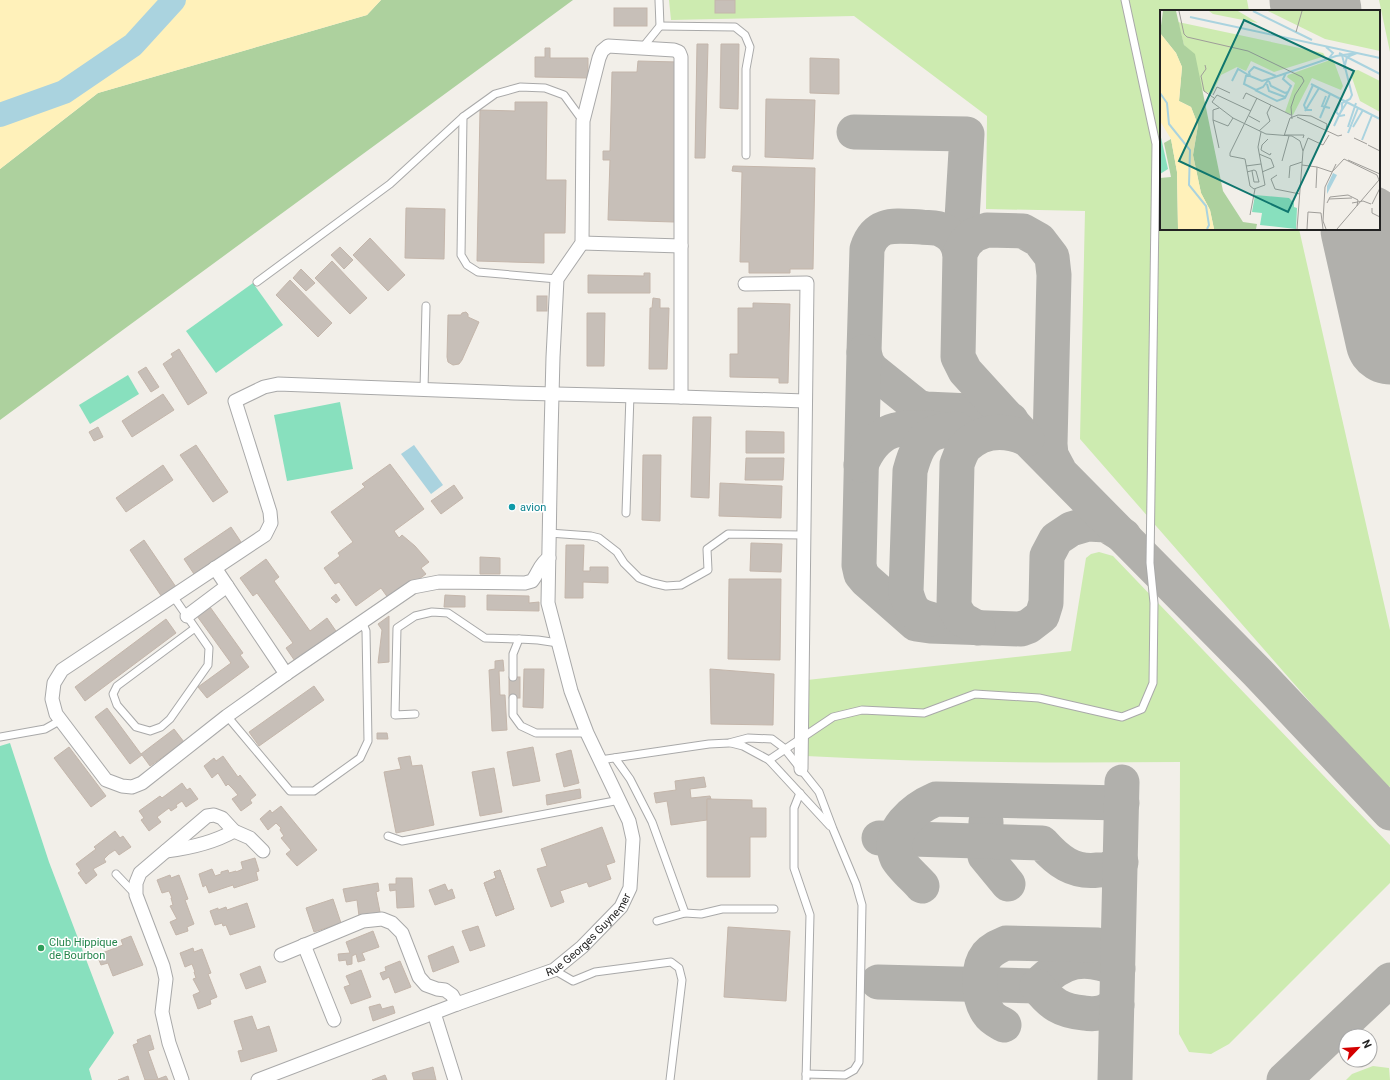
<svg xmlns="http://www.w3.org/2000/svg" width="1390" height="1080" viewBox="0 0 1390 1080" font-family="Roboto,sans-serif">
<style>
.grass{fill:#cdebb0}
.forest{fill:#add19e}
.sand{fill:#fff1ba}
.pitch{fill:#88e0be}
.water{fill:#aad3df}
.lines{fill:none;stroke-linecap:round;stroke-linejoin:round}
.river{stroke:#aad3df;stroke-width:24}
.taxiway{stroke:#b1b0ac;stroke-width:35}
.runway{stroke:#b1b0ac;stroke-width:89}
.building{fill:#c7bfb8;stroke:#c4b6ab}
.service-casing{stroke:#a9a9a9;stroke-width:9}
.minor-casing{stroke:#a9a9a9;stroke-width:15}
.service{stroke:#fff;stroke-width:7}
.minor{stroke:#fff;stroke-width:13}
.culture-dot{fill:#0f9aa8;stroke:#fff;stroke-width:1.5}
.leisure-dot{fill:#2e9e5b;stroke:#fff;stroke-width:1.5}
.labels{text-anchor:middle;stroke-width:3;stroke-linejoin:round;paint-order:stroke}
.culture-label{font-size:11px;fill:#0d838f;stroke:#fff;text-anchor:start}
.street-label{font-size:11px;fill:#222;stroke:#fff}
.leisure-label{font-size:11px;fill:#27864d;stroke:#fff;text-anchor:start}
.inset-river{fill:none;stroke:#aad3df;stroke-width:2}
.inset-road{fill:none;stroke:#9f9d99;stroke-width:1}
.view{fill:#0f766e;fill-opacity:0.15;stroke:#0f766e;stroke-width:2}
.inset-edge{fill:none;stroke:#222;stroke-width:2}
</style>
<rect width="100%" height="100%" fill="#f2efe9"/>
<!-- grass -->
<g class="grass">
<polygon points="669,0 715,0 735,13 735,0 1247,0 1249,11 1161,11 1161,229 1299,229 1390,630 1390,787 1380,782 1080,439 1085,211 986,209 987,116 854,16 671,20"/>
<polygon points="1379,0 1390,0 1390,52"/>
<path d="M1099 552 1113 556 1390 845V883L1229 1044 1211 1054 1189 1052 1179 1034 1180 762C1055 763 931 763 806 756L798 681 1071 651 1086 558 1091 554Z"/>
<polygon points="1373,1066 1389,1068 1390,1080 1346,1080 1352,1074"/>
</g>
<!-- forest -->
<polygon class="forest" points="381,0 573,0 0,420 0,169 98,93 367,15"/>
<!-- sand -->
<polygon class="sand" points="0,0 381,0 367,15 98,93 0,169"/>
<!-- pitch -->
<g class="pitch">
<polygon points="253,283 283,325 216,373 186,331"/>
<polygon points="128,375 139,394 90,424 79,405"/>
<polygon points="340,402 353,469 287,481 274,415"/>
<polygon points="10,743 49,862 114,1033 89,1069 92,1080 0,1080 0,746"/>
</g>
<!-- water -->
<polygon class="water" points="414,445 443,485 431,494 401,454"/>
<g class="lines">
<!-- river -->
<polyline class="river" points="0,115 64,92 133,45 174,0"/>
<!-- taxiway -->
<g class="taxiway">
<polyline points="854,132 967,134 960,253"/>
<path d="M960 253C957 242 953 235 942 230 937 227 927 228 921 227 896 226 876 221 867 249L864 352 867 363 872 370 918 407 926 409 993 412 1011 420"/>
<polyline points="864,352 859,565 861,574 866,580 916,624 930,626 1021,629 1029,626 1042,616 1046,603 1047,556 1056,539 1071,529 1088,524 1106,525 1124,536"/>
<path d="M861 465C880 420 907 428 949 429"/>
<polyline points="1059,470 1051,455 1050,444 1054,275 1052,257 1039,240 1023,231 987,230 974,235 966,242 960,253 958,357 965,371 1027,439 1258,673 1390,813"/>
<path d="M930 619C913 615 910 607 906 592L910 471C914 456 920 436 938 432 944 430 951 430 957 429"/>
<path d="M978 628C965 621 959 620 954 605L957 464C959 459 961 452 965 447 983 429 1005 429 1027 439"/>
<polyline points="986,822 985,856 1008,884"/>
<path d="M879 838 1042 843C1058 861 1073 873 1098 870 1102 870 1107 870 1110 868 1114 866 1117 864 1121 862"/>
<path d="M922 886C916 879 900 865 897 858 885 831 915 808 936 799L1122 803"/>
<path d="M878 982 1037 986C1063 959 1084 955 1118 969"/>
<path d="M1037 986C1051 1004 1061 1011 1084 1013 1090 1014 1097 1014 1103 1012 1108 1010 1113 1007 1117 1005"/>
<path d="M1004 1025C999 1022 992 1019 989 1014 978 1000 976 969 987 955 992 949 999 946 1006 943L1098 945"/>
<polyline points="1115,1080 1122,782"/>
<polyline points="1284,1080 1390,980"/>
</g>
<!-- runway -->
<g class="runway">
<polyline points="1314,0 1317,11"/>
<polyline points="1365,229 1390,340"/>
</g>
</g>
<!-- building -->
<g class="building">
<rect x="715" y="0" width="20" height="13"/>
<rect x="614" y="8" width="33" height="18"/>
<polygon points="697,44 708,44 705,158 695,158"/>
<polygon points="721,44 739,44 738,109 720,108"/>
<polygon points="545,48 550,48 550,58 588,58 588,78 535,77 535,57 545,57"/>
<polygon points="810,58 839,59 839,94 810,93"/>
<polygon points="638,61 678,62 674,222 608,220 610,160 603,160 603,151 610,151 612,72 637,72"/>
<polygon points="766,99 815,100 813,159 765,157"/>
<polygon points="515,102 547,102 546,180 566,180 565,233 544,233 544,263 477,261 480,110 515,111"/>
<polygon points="733,166 815,168 813,269 790,269 790,273 749,273 749,262 740,262 742,172 732,171"/>
<polygon points="406,208 445,209 444,259 405,258"/>
<polygon points="370,238 405,275 388,291 353,255"/>
<polygon points="340,247 353,260 344,269 331,255"/>
<polygon points="332,261 367,298 350,314 315,278"/>
<polygon points="301,269 315,283 306,291 293,278"/>
<polygon points="644,273 650,273 650,293 588,293 588,275 644,276"/>
<polygon points="290,280 332,323 318,337 276,295"/>
<rect x="537" y="296" width="10" height="15"/>
<polygon points="653,298 660,299 660,308 669,308 667,369 649,369 650,308 652,308"/>
<polygon points="753,303 790,304 788,383 779,383 779,378 730,377 730,354 738,354 738,308 753,308"/>
<polygon points="466,312 468,314 468,317 479,322 462,360 459,364 453,365 448,362 447,357 448,315 461,315 462,313"/>
<polygon points="587,313 605,313 604,366 587,366"/>
<polygon points="179,349 207,393 188,405 163,364 173,357 171,354"/>
<polygon points="146,367 159,387 151,392 138,372"/>
<polygon points="163,394 174,410 132,437 122,421"/>
<polygon points="693,417 711,417 709,498 691,497"/>
<polygon points="98,427 103,437 94,441 89,432"/>
<polygon points="746,431 784,432 784,453 746,453"/>
<polygon points="196,445 228,492 213,502 180,455"/>
<polygon points="643,455 661,455 660,521 642,520"/>
<polygon points="746,458 784,458 783,480 745,480"/>
<polygon points="390,464 424,509 394,531 399,538 402,535 415,546 429,562 421,568 426,574 398,594 391,602 381,588 356,606 339,582 335,584 324,568 340,556 338,553 353,542 331,512 365,487 362,484"/>
<polygon points="163,465 173,480 126,512 116,498"/>
<polygon points="720,483 782,486 781,518 719,516"/>
<polygon points="454,485 463,498 441,514 431,501"/>
<polygon points="231,527 241,542 194,574 184,559"/>
<polygon points="144,540 176,587 162,597 130,550"/>
<polygon points="751,543 782,544 781,572 750,571"/>
<polygon points="566,545 584,545 583,571 590,571 590,567 608,567 608,583 583,582 583,598 565,598"/>
<polygon points="480,557 500,558 500,574 480,574"/>
<polygon points="266,559 279,577 274,581 310,631 327,618 338,634 297,664 286,648 293,643 257,593 253,596 240,578"/>
<polygon points="729,579 781,579 780,660 728,659"/>
<polygon points="336,594 340,600 336,603 331,598"/>
<polygon points="445,595 465,596 465,607 444,607"/>
<polygon points="487,595 529,596 529,603 539,602 539,611 487,610"/>
<polygon points="210,607 243,653 240,655 249,667 207,698 198,687 231,663 197,616"/>
<polygon points="389,616 389,662 378,663 382,630 378,624"/>
<polygon points="166,619 176,633 85,701 75,687"/>
<polygon points="503,660 504,671 499,671 500,695 505,695 507,730 492,731 489,670 495,669 495,661"/>
<polygon points="524,669 544,669 543,708 523,707"/>
<polygon points="710,669 774,674 773,725 711,724"/>
<rect x="509" y="677" width="11" height="21"/>
<polygon points="314,686 324,700 259,746 249,732"/>
<polygon points="107,708 141,754 174,729 184,742 150,766 142,755 130,764 95,717"/>
<polygon points="377,733 387,733 388,739 377,739"/>
<polygon points="69,747 106,796 91,807 54,758"/>
<polygon points="533,747 540,781 513,786 507,752"/>
<polygon points="571,750 579,783 564,787 556,754"/>
<polygon points="223,756 238,777 240,775 256,795 250,800 252,803 241,811 232,799 238,795 233,789 228,784 226,786 218,773 212,778 204,766 214,758 216,761"/>
<polygon points="410,756 412,766 422,765 434,825 396,833 384,772 401,769 398,758"/>
<polygon points="494,768 502,812 480,816 472,772"/>
<polygon points="704,777 706,787 690,789 691,798 710,796 711,799 707,799 707,820 671,825 667,801 656,803 654,793 676,790 675,781"/>
<polygon points="182,783 187,790 190,788 198,799 186,807 182,801 176,805 177,807 171,811 169,808 157,817 161,822 149,831 141,820 144,818 139,811 160,796 162,798"/>
<polygon points="580,789 581,798 547,805 546,795"/>
<polygon points="707,799 752,800 752,808 766,808 766,837 750,837 750,877 707,877"/>
<polygon points="281,806 317,850 297,866 286,854 291,850 281,838 284,836 280,830 281,828 276,823 268,830 260,819 270,810 272,813"/>
<polygon points="602,827 615,862 606,865 611,879 589,887 587,882 560,891 564,902 551,907 537,869 547,866 541,849"/>
<polygon points="115,831 120,838 123,836 131,847 119,855 115,850 109,854 104,859 106,862 93,869 97,875 86,884 78,873 81,871 76,864 96,849 94,847"/>
<polygon points="255,858 259,871 256,872 258,880 234,888 233,885 209,893 206,885 203,887 199,874 212,869 215,876 221,874 221,872 228,870 229,873 236,871 236,872 243,869 241,862"/>
<polygon points="500,870 514,909 496,916 484,883 496,878 494,872"/>
<polygon points="500,870 514,909 496,916 484,883 496,878 494,872"/>
<polygon points="170,875 171,878 179,875 188,899 185,900 194,924 187,927 188,931 176,935 170,922 177,919 170,906 173,905 171,898 172,898 169,891 162,893 157,880"/>
<polygon points="396,878 412,878 414,907 397,908 396,890 390,891 389,884 396,884"/>
<polygon points="378,883 379,891 376,892 380,912 359,916 357,900 346,902 343,889"/>
<polygon points="445,884 448,891 452,889 455,898 435,905 429,890"/>
<polygon points="333,899 341,923 314,932 306,908"/>
<polygon points="247,903 255,927 230,935 226,925 223,926 222,923 215,925 210,911 218,908 218,910 226,907 227,910"/>
<polygon points="478,926 485,946 470,951 462,931"/>
<polygon points="728,927 790,931 786,1001 724,997"/>
<polygon points="373,931 379,947 362,953 365,960 358,962 356,954 352,956 352,964 347,965 346,960 339,961 338,954 350,953 346,942"/>
<polygon points="131,936 143,965 113,976 108,963 101,965 97,955 123,945 121,940"/>
<polygon points="453,946 459,962 433,972 428,956"/>
<polygon points="193,948 194,952 202,949 211,973 208,974 217,997 210,1000 211,1004 198,1009 193,995 200,992 193,979 196,978 194,972 195,972 192,964 185,967 180,953"/>
<polygon points="400,961 411,987 395,993 389,977 383,980 380,973 386,971 385,967"/>
<polygon points="260,966 266,982 246,989 240,974"/>
<polygon points="361,970 371,997 351,1004 344,987 350,985 346,976"/>
<polygon points="380,1004 382,1009 393,1006 395,1013 373,1021 369,1007"/>
<polygon points="252,1016 257,1030 269,1026 277,1051 241,1062 238,1051 243,1050 234,1021"/>
<polygon points="150,1035 154,1049 148,1051 158,1079 166,1076 168,1080 145,1080 133,1045 138,1043 137,1040"/>
<polygon points="433,1067 436,1080 414,1080 412,1073"/>
<polygon points="385,1075 387,1080 372,1080"/>
<polygon points="128,1076 129,1080 118,1080"/>
</g>
<g class="lines">
<defs>
<g id="service">
<polyline points="660,26 735,27 745,35 750,47 746,69 746,155"/>
<polyline points="643,47 660,26 659,0"/>
<polyline points="557,279 478,272 467,265 461,255 463,117 495,94 520,87 545,88 564,95 583,121"/>
<polyline points="257,282 390,184 463,117"/>
<polyline points="424,389 426,306"/>
<polyline points="626,513 630,395"/>
<polyline points="549,533 591,536 599,538 617,552 624,563 639,578 653,583 666,586 681,585 708,570 707,549 728,534 803,535"/>
<polyline points="173,596 209,648 208,665 170,719 161,727 150,731 136,727 117,705 113,694 117,686 195,628"/>
<polyline points="513,677 513,654 519,639 538,640 558,643"/>
<polyline points="513,698 513,715 521,726 536,733 587,733"/>
<polyline points="415,714 395,715 397,628 415,616 432,612 448,613 485,638 519,639"/>
<polyline points="227,716 290,791 314,791 360,758 368,741 366,631 362,621"/>
<polyline points="0,737 45,729 61,720"/>
<polyline points="731,743 743,746 769,760 830,826"/>
<polyline points="615,758 630,779 652,822 685,913 657,921"/>
<polyline points="600,760 709,744 729,743 748,738 772,739 784,748 819,792 833,829 856,884 862,905 859,1062 854,1070 845,1075 806,1074"/>
<polyline points="769,760 833,717 862,710 924,713 975,694 1039,698 1122,717 1142,709 1153,683 1154,603 1150,563 1156,144 1125,0"/>
<polyline points="800,793 794,808 794,868 810,915 806,1080"/>
<polyline points="388,836 402,841 620,800"/>
<polyline points="116,874 136,895"/>
<polyline points="685,913 701,914 722,909 774,909"/>
<polyline points="554,970 573,981 595,972 671,962 679,968 682,980 670,1080"/>
</g>
<g id="minor">
<polyline points="582,243 681,246"/>
<polyline points="745,284 807,283 801,769"/>
<path d="M549 558C540 563 538 574 532 581L525 583 439 582 413 587 286 674 227 716 142 783 132 787 122 786 106 780 56 714 52 699 54 683 62 670 265 535 271 523 270 512 235 401 264 387 278 384 514 393 681 397 805 401"/>
<polyline points="215,568 286,674"/>
<polyline points="187,616 227,586"/>
<path d="M166 851C190 848 213 843 234 831"/>
<polyline points="304,945 334,1020"/>
<polyline points="281,955 363,921 382,919 392,923 402,933 419,977 426,985 437,989 445,990 452,995 457,1004"/>
<polyline points="434,1013 455,1080"/>
<polyline points="182,1080 169,1043 162,1012 166,979 163,966 136,895 136,883 140,873 207,816 214,815 222,818 234,831 250,838 263,851"/>
<path id="s1" d="M258 1080 457 1004 554 970 582 947 621 907 630 888 633 839 629 821 587 733 571 691 548 603 551 434 553 357 557 279 582 243 583 121 599 58 602 51 608 46 674 50 679 52 681 57V397"/>
</g>
</defs>
<!-- service casing -->
<use href="#service" class="service-casing"/>
<!-- minor casing -->
<use href="#minor" class="minor-casing"/>
<!-- service -->
<use href="#service" class="service"/>
<!-- minor -->
<use href="#minor" class="minor"/>
</g>
<!-- markers -->
<circle class="culture-dot" cx="512" cy="507" r="4"/>
<circle class="leisure-dot" cx="41" cy="948" r="4"/>
<g class="labels">
<!-- culture labels -->
<g class="culture-label">
<text x="520" y="511">avion</text>
</g>
<!-- street labels -->
<g class="street-label">
<text dy="4" stroke="none"><textPath href="#s1" startOffset="365">Rue Georges Guynemer</textPath></text>
</g>
<!-- leisure labels -->
<g class="leisure-label">
<text x="49" y="946">Club Hippique<tspan x="49" dy="13">de Bourbon</tspan></text>
</g>
</g>
<!-- overview -->
<g transform="translate(1160 10)">
<rect width="220" height="220" fill="#f2efe9"/>
<path d="M49 1H78L98 13 53 4ZM108 1H220V41L165 29ZM18 12 163 43 165 46 114 62 91 51 86 61 77 57 61 65 52 84 43 81 24 35ZM173 49 183 76 181 80 152 68 133 105 125 102 135 73 127 67 128 65ZM198 60 220 71V102L200 91 191 65 193 61Z" fill="#cdebb0"/>
<path d="M3 1H16L24 35 35 44 63 181 83 212 97 214 96 219H54L50 200 41 183 33 145 38 115 31 97 19 91 22 57 16 43 0 23ZM11 129 17 162 18 219H0V168L11 167 4 133Z" fill="#add19e"/>
<path d="M0 23 16 43 22 57 19 91 31 97 38 115 33 145 41 183 50 200 54 219H18L17 162 11 129 0 111Z" fill="#fff1ba"/>
<path d="M0 123 8 159 0 164ZM95 185 129 188 134 193V197L137 198 136 219 100 215 102 203 92 202Z" fill="#88e0be"/>
<path d="M173 163 177 165 167 184V176Z" fill="#aad3df"/>
<path class="inset-river" d="M93 1 152 30M30 7 220 48M166 37 173 43 169 48M179 43 220 64M182 45 192 85 190 89 182 93V100L187 92M90 66H86L84 74 96 80 103 77 109 69M116 66 94 57 89 62 90 66 102 71 112 68 176 46 197 43 187 47 184 59M72 71 78 59 90 66M109 71 111 76 125 83 128 82M107 74 109 81 125 87M151 74 220 109M95 80 117 91 125 88 131 76 123 69 126 63M0 83 7 93 9 114 30 140 29 175 46 196 49 215 47 219M166 86 162 96 170 98M180 93 176 102 180 106 185 105M152 100H146L144 95 153 75M145 101 159 78M160 108 170 84M174 116 183 97M188 117 196 93M193 117 203 100M188 123 198 98M202 130 212 105"/>
<path class="inset-road" d="M19 1 24 24 27 27 88 41 142 67 144 71 135 85 131 97 132 109M136 22 142 1M45 55 46 59 41 66 44 81 54 88M53 85 57 77 70 83M97 88 70 143V146L85 149 90 176 94 179 105 175 98 137 101 122M83 89 86 83 131 105M59 98 53 100V110L68 116 73 108M91 101 57 85 52 92 73 108 106 124 132 126 140 131 143 141 137 219M89 106 100 112M137 107 178 126 182 125M53 110 59 138M99 121 110 111 107 103 111 95M125 125H144L143 128M124 126 130 108 138 105 151 106 167 114 166 120M194 128 207 134M108 129 102 135 101 140 110 145 111 143M208 135 220 141M143 141 148 128 163 135 169 125M99 144 111 149 114 157 102 162M188 150 220 164M122 151 129 126M142 155 157 157 156 178M86 156 101 154M157 157 172 162M87 162 94 160 96 161 99 172H94L92 161M172 162 184 149 217 165 219 170 177 219M117 165 111 169 115 179 140 184M129 168 130 156 142 152M169 189 192 188M167 193 170 187 188 185 198 190 197 196M192 193 203 191 211 194M212 194 220 178M212 198V203L220 207M90 205 95 179M147 219 148 202 161 203 163 219M166 219 163 211 165 177 176 154"/>
<path class="view" d="M84 10 194 61 128 202 19 151Z"/>
<rect width="220" height="220" class="inset-edge"/>
</g>
<!-- north arrow -->
<g transform="translate(1358 1048) rotate(65)"><circle r="19" fill="#ffffff" stroke="#a7a7a7"/>
<path d="M0-3L7 15L0 10L-7 15Z" fill="#d40000"/>
<text y="-6" font-size="11" font-weight="bold" text-anchor="middle" fill="#222222">N</text>
</g>
</svg>
